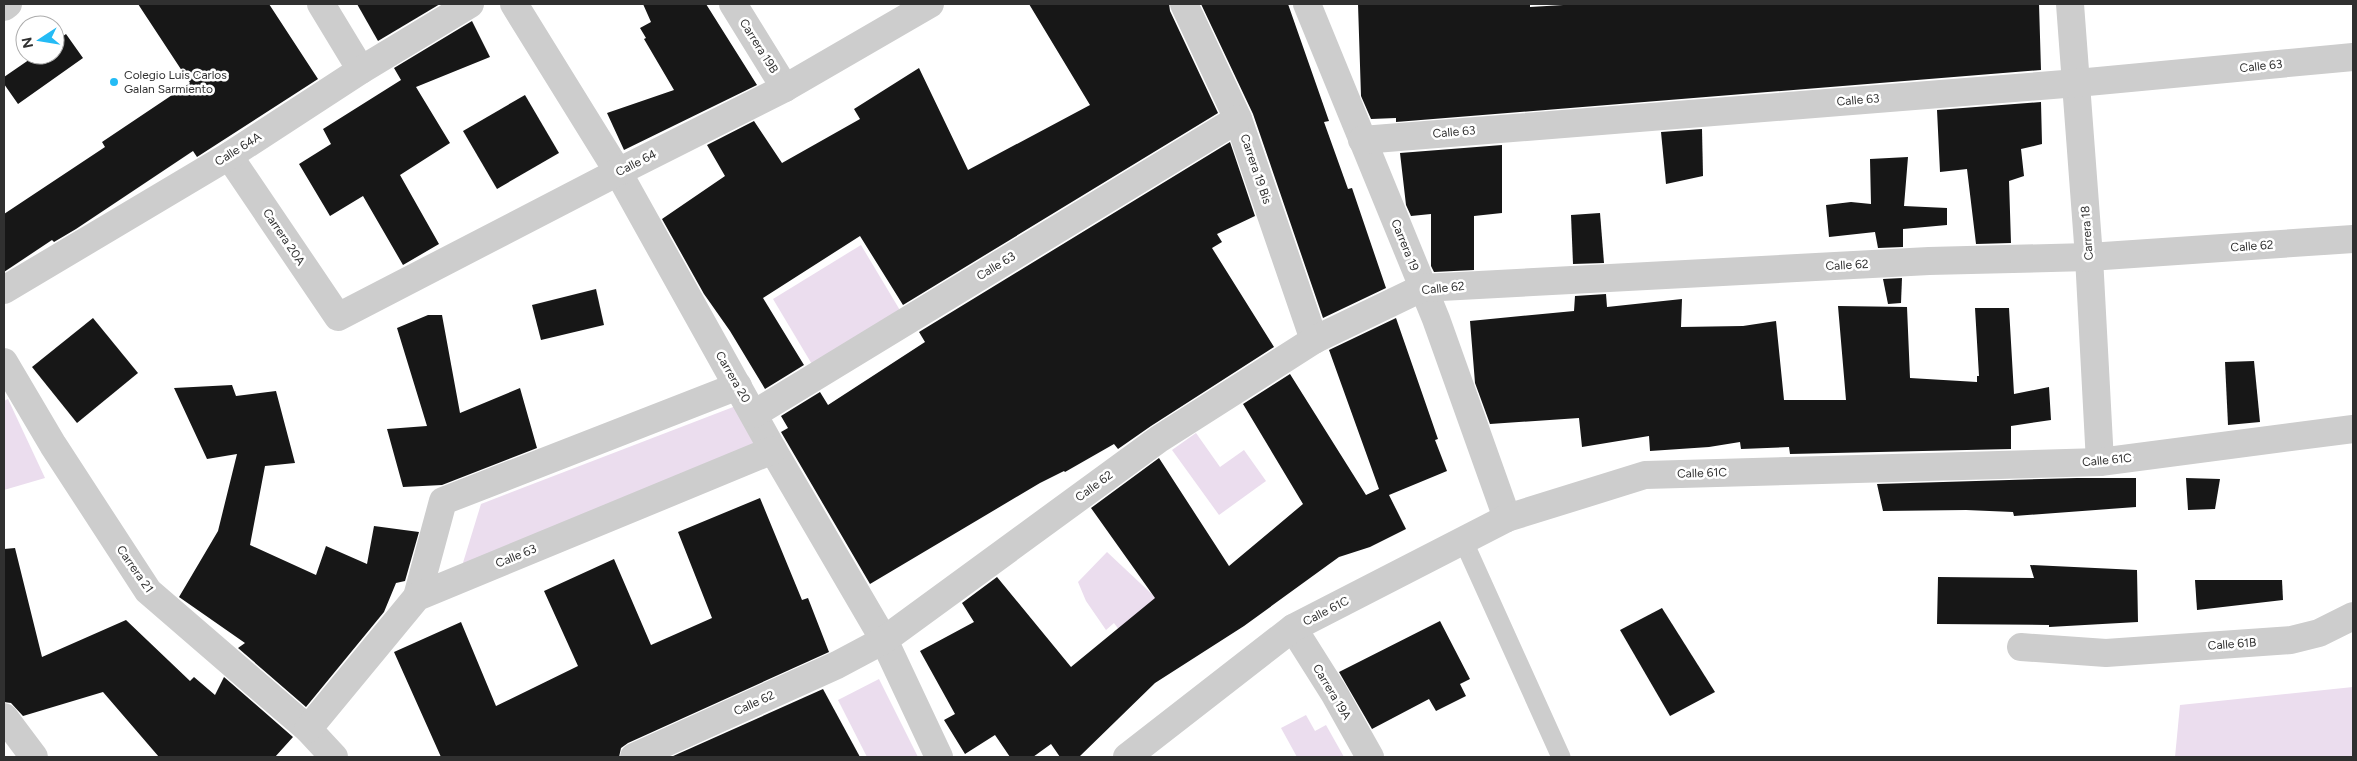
<svg xmlns="http://www.w3.org/2000/svg" width="2357" height="761" viewBox="0 0 2357 761" font-family="Figtree,sans-serif">
<style>
.green{fill:#ebddee}
.building{fill:#171717}
.lines{fill:none;stroke-linecap:round;stroke-linejoin:round}
.service{stroke:#cdcdcd;stroke-width:19}
.pedestrian{stroke:#cdcdcd;stroke-width:28}
.minor{stroke:#cdcdcd;stroke-width:28}
.poi-dot{fill:#24bbf5;stroke:#fff;stroke-width:2}
.labels{text-anchor:middle;stroke-width:5;stroke-linejoin:round;paint-order:stroke}
.street-label{font-size:12px;fill:#303030;stroke:#fff}
.poi-label{font-size:12px;fill:#303030;stroke:#fff;text-anchor:start}
</style>
<rect width="100%" height="100%" fill="#fff"/>
<!-- green -->
<g class="green">
<polygon points="861,245 904,317 816,371 773,299"/>
<polygon points="8,399 45,478 4,490 4,401"/>
<polygon points="741,404 759,452 462,566 481,504"/>
<polygon points="1196,433 1220,467 1244,450 1266,481 1219,515 1172,450"/>
<polygon points="1107,552 1156,598 1122,634 1114,623 1106,630 1086,601 1078,582"/>
<polygon points="879,679 918,757 867,757 838,700"/>
<polygon points="2353,687 2353,757 2175,757 2180,705"/>
<polygon points="1306,715 1315,731 1326,725 1344,757 1297,757 1281,728"/>
</g>
<!-- building -->
<g class="building">
<polygon points="138,4 269,4 318,79 197,157 193,151 76,229 54,242 52,240 4,272 4,214 105,147 102,142 190,83"/>
<polygon points="357,4 440,4 378,41"/>
<polygon points="643,4 706,4 757,85 624,150 607,113 674,90 644,39 646,38 640,28 651,22"/>
<polygon points="1029,4 1169,4 1170,11 1218,113 903,305 860,236 763,298 804,365 765,389 730,331 704,294 662,219 725,176 707,145 754,121 782,163 860,119 854,109 919,68 968,170 1090,105"/>
<polygon points="1201,4 1288,4 1329,121 1324,122 1348,189 1352,188 1386,288 1323,318 1253,114"/>
<polygon points="1358,4 1530,4 1530,7 1580,4 2039,4 2041,70 1396,122 1396,118 1371,119 1361,96"/>
<polygon points="472,21 490,57 416,87 450,143 400,175 439,244 403,265 363,196 330,216 299,164 331,144 323,129 401,80 394,68"/>
<polygon points="66,34 83,58 18,104 4,84 4,77 36,55 55,55 55,42"/>
<polygon points="525,95 559,153 497,189 463,131"/>
<polygon points="2041,102 2042,144 2021,149 2024,176 2009,181 2011,243 1976,244 1967,169 1940,172 1937,110"/>
<polygon points="1702,129 1703,176 1666,184 1661,132"/>
<polygon points="1230,142 1255,216 1217,234 1222,242 1212,248 1274,347 1151,426 1118,449 1114,444 1065,472 1064,471 1040,483 870,584 781,432 788,428 781,416 820,392 828,405 925,342 919,332"/>
<polygon points="1502,145 1502,213 1474,216 1474,270 1434,272 1431,266 1431,214 1411,216 1406,205 1400,153"/>
<polygon points="1908,157 1904,206 1947,208 1947,225 1903,229 1903,247 1878,248 1875,232 1829,237 1826,205 1851,202 1871,204 1870,159"/>
<polygon points="1600,213 1604,263 1573,264 1571,215"/>
<polygon points="1902,278 1901,303 1888,304 1883,279"/>
<polygon points="596,289 604,325 541,340 532,305"/>
<polygon points="1606,294 1607,307 1682,299 1681,327 1743,326 1776,321 1784,400 1846,400 1838,306 1907,307 1910,378 1977,382 1977,376 1979,376 1975,308 2009,308 2014,394 2049,387 2051,420 2011,426 2011,449 1790,454 1789,447 1741,449 1740,442 1709,447 1650,451 1649,436 1582,447 1579,418 1490,424 1475,383 1470,321 1574,311 1575,296"/>
<polygon points="428,315 442,315 460,413 520,388 537,448 442,485 403,487 387,429 427,426 397,328"/>
<polygon points="93,318 138,373 77,423 32,367"/>
<polygon points="1396,318 1438,439 1435,440 1447,471 1389,495 1406,529 1370,547 1339,557 1244,626 1155,683 1079,757 1060,757 1051,744 1033,757 1010,757 995,735 965,754 944,720 955,714 920,651 974,622 962,603 997,577 1071,667 1155,598 1091,508 1159,458 1229,566 1303,504 1243,404 1290,374 1366,495 1379,489 1329,350"/>
<polygon points="2254,361 2260,422 2228,425 2225,362"/>
<polygon points="232,385 236,396 276,391 295,463 265,466 250,545 316,575 326,546 367,564 374,526 419,532 405,581 396,583 384,612 306,707 238,648 245,643 179,597 218,531 237,454 207,459 174,388"/>
<polygon points="2077,478 2136,478 2136,507 2014,516 2013,512 1966,510 1883,511 1877,484"/>
<polygon points="2186,478 2220,479 2215,509 2188,510"/>
<polygon points="760,498 802,600 808,598 829,652 628,743 621,748 619,757 441,757 394,652 461,622 496,706 578,666 544,591 614,559 651,645 712,618 678,532"/>
<polygon points="15,548 42,657 126,620 190,681 194,677 215,695 224,677 293,737 275,757 159,757 103,692 23,716 11,703 4,702 4,549"/>
<polygon points="2030,565 2137,570 2138,622 2049,627 2049,625 1937,624 1938,577 2034,578"/>
<polygon points="2195,580 2282,580 2283,600 2197,610"/>
<polygon points="1662,608 1715,692 1670,716 1620,630"/>
<polygon points="1440,621 1470,679 1460,684 1466,696 1436,711 1429,699 1372,729 1339,672"/>
<polygon points="823,689 860,757 671,757"/>
</g>
<g class="lines">
<!-- service -->
<polyline class="service" points="1463,540 1561,757"/>
<!-- pedestrian -->
<polyline class="pedestrian" points="321,4 361,70"/>
<!-- minor -->
<g class="minor">
<polyline points="514,4 618,172 773,450 884,640 939,757"/>
<polyline points="733,4 785,88"/>
<polyline points="1184,4 1238,119 1314,340"/>
<polyline points="1307,4 1436,319 1507,518"/>
<polyline points="2070,4 2089,257 2100,462"/>
<polyline points="4,7 8,4"/>
<polyline points="1362,140 2077,83 2353,57"/>
<polyline points="229,156 338,317 618,172 785,88 930,4"/>
<polyline points="4,290 229,156 361,70 470,4"/>
<polyline points="4,362 53,445 148,591 308,729 334,757"/>
<polyline points="754,414 1238,119"/>
<polyline points="417,597 443,501 738,386"/>
<polyline points="1293,628 1334,693 1370,757"/>
<polyline points="2021,647 2106,653 2291,640 2319,633 2353,616"/>
<polyline points="4,717 34,757"/>
<polyline points="308,729 417,597 773,450"/>
<polyline points="634,757 837,665 884,640 1159,439 1314,340 1422,288 1929,261 2089,257 2353,239"/>
<polyline points="1127,757 1293,628 1507,518 1645,475 2100,462 2353,429"/>
</g>
</g>
<!-- markers -->
<circle class="poi-dot" cx="114" cy="82" r="5"/>
<g class="labels">
<!-- street labels -->
<g class="street-label">
<text transform="translate(759 46) rotate(58)" y="4">Carrera 19B</text>
<text transform="translate(2261 66) rotate(-6)" y="4">Calle 63</text>
<text transform="translate(1858 100) rotate(-5)" y="4">Calle 63</text>
<text transform="translate(1454 132) rotate(-5)" y="4">Calle 63</text>
<text transform="translate(238 149) rotate(-32)" y="4">Calle 64A</text>
<text transform="translate(636 163) rotate(-27)" y="4">Calle 64</text>
<text transform="translate(1256 169) rotate(71)" y="4">Carrera 19 Bis</text>
<text transform="translate(2087 233) rotate(-94)" y="4">Carrera 18</text>
<text transform="translate(284 237) rotate(56)" y="4">Carrera 20A</text>
<text transform="translate(1405 245) rotate(68)" y="4">Carrera 19</text>
<text transform="translate(2252 246) rotate(-4)" y="4">Calle 62</text>
<text transform="translate(1847 265) rotate(-3)" y="4">Calle 62</text>
<text transform="translate(996 266) rotate(-31)" y="4">Calle 63</text>
<text transform="translate(1443 288) rotate(-6)" y="4">Calle 62</text>
<text transform="translate(733 377) rotate(60)" y="4">Carrera 20</text>
<text transform="translate(2107 460) rotate(-5)" y="4">Calle 61C</text>
<text transform="translate(1702 473) rotate(-2)" y="4">Calle 61C</text>
<text transform="translate(1094 486) rotate(-36)" y="4">Calle 62</text>
<text transform="translate(516 556) rotate(-22)" y="4">Calle 63</text>
<text transform="translate(135 569) rotate(55)" y="4">Carrera 21</text>
<text transform="translate(1326 611) rotate(-27)" y="4">Calle 61C</text>
<text transform="translate(2232 644) rotate(-4)" y="4">Calle 61B</text>
<text transform="translate(1332 692) rotate(59)" y="4">Carrera 19A</text>
<text transform="translate(754 703) rotate(-24)" y="4">Calle 62</text>
</g>
<!-- poi labels -->
<g class="poi-label">
<text x="124" y="79">Colegio Luis Carlos<tspan x="124" dy="14">Galan Sarmiento</tspan></text>
</g>
</g>
<!-- border -->
<rect width="2357" height="761" fill="none" stroke="#303030" stroke-width="10"/>
<!-- north arrow -->
<g transform="translate(40 40) rotate(258)"><circle r="24" fill="#ffffff" stroke="#acacac"/>
<path d="M0-4L9 19L0 12L-9 19Z" fill="#24bbf5"/>
<text y="-8" font-size="14" font-weight="bold" text-anchor="middle" fill="#303030">N</text>
</g>
</svg>
